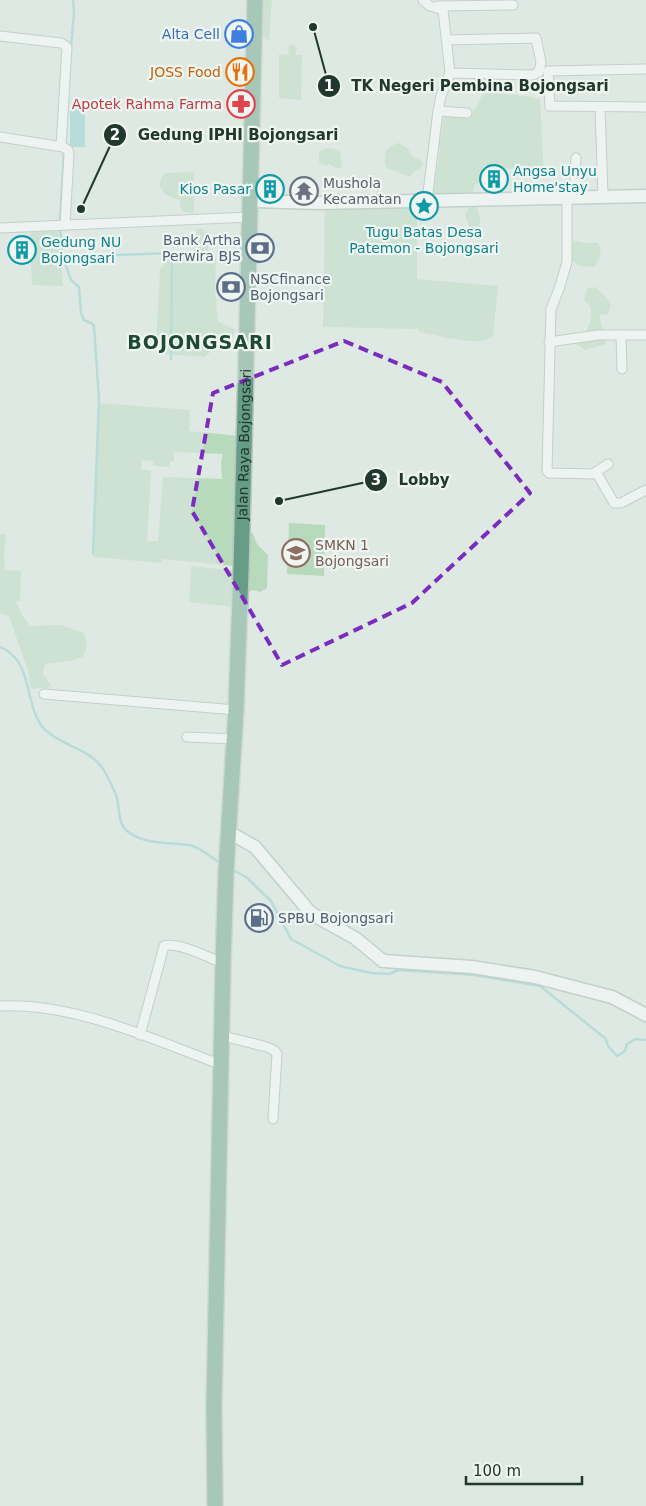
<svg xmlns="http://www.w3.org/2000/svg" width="646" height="1506" viewBox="0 0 646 1506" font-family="'DejaVu Sans',sans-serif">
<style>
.green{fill:#b8dabc;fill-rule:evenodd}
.water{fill:#89cccc}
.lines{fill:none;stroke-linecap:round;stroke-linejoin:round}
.stream{stroke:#89cccc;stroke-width:2.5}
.street-casing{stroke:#a2b0a9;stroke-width:11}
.secondary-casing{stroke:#9fb4a9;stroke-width:15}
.primary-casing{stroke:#bcc3c0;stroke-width:18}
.street{stroke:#fff;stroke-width:9}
.secondary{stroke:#fff;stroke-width:12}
.primary{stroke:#659d86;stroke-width:15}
.marked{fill:none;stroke:#7b2cbf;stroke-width:4;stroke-dasharray:10 6;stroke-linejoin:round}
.labels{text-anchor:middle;stroke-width:4.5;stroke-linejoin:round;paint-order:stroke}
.shop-label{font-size:14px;fill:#366cbe;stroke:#eff6f1;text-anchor:end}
.food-label{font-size:14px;fill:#c56008;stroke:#eff6f1;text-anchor:end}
.health-label{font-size:14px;fill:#be3a42;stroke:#eff6f1;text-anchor:end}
.culture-label{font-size:14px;fill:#0d838f;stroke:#eff6f1;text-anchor:start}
.worship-label{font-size:14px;fill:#5b616d;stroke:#eff6f1;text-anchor:start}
.service-label{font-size:14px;fill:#4e5e75;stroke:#eff6f1;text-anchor:start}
.street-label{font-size:14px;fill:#21382e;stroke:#eff6f1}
.education-label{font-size:14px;fill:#785e54;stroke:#eff6f1;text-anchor:start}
.district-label{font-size:19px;font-weight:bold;letter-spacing:1px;fill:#1e4938;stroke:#eff6f1}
.leader{fill:none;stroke:#21382e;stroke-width:2}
.callout-dot{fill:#21382e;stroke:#eff6f1;stroke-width:2}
.mark-label{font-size:15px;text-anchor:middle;font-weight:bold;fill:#fff}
.callout-label{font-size:15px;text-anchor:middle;font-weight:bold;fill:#21382e;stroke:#eff6f1;stroke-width:4.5;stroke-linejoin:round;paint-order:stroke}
</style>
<rect width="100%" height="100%" fill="#dfe9e3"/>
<!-- green -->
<g class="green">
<polygon points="261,0 272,0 269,42 261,35"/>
<polygon points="293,44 297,49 295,55 302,55 301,100 279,98 279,54 289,55 288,47"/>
<path d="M491 92 531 97 540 100 544 173 484 166 482 181 474 186 473 197 433 196 440 147H437L439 136H441L443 121 436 123 431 119 434 113 440 115 443 120 444 117C470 118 471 120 482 95Z"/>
<path d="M399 143 408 149 412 156 420 160 423 164 420 169 413 172 410 177 387 168 384 162 386 157 384 155C387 148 391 145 399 143Z"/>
<polygon points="332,148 340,152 342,167 337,169 329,164 326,166 319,162 319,151 324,149"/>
<path d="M194 172V207L193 213C183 214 179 209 180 200 169 197 164 195 159 185L162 176 165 173Z"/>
<path d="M470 206 476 207C482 217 481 226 476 236H472L465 214Z"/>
<path d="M325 207 417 209V279L498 286 493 336C490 338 485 340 482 341 470 343 433 335 420 332L416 326V329L323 327Z"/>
<polygon points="202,228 208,238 208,252 216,258 215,290 218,322 235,329 233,337 214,348 205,357 164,354 156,342 160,270 169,257 179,251 197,251 196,230"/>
<polygon points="58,231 63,286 32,285 30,232"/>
<polygon points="570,240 586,243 598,243 601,250 599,260 594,267 579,266 571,259"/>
<path d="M595 287 607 298 611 306 608 314 599 315 606 344 585 350 575 343C588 329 591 327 591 308L584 300 587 289Z"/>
<path d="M99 403 190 410 189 431 240 436 235 566 163 559 162 563 93 557ZM174 452 223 454 221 462 222 479 163 477 158 541H147L151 470H141L142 460 153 461V466L170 467V461H174Z"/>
<polygon points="289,523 325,525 324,576 287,574"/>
<polygon points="246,528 253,534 257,544 268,555 267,588 260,592 254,590 246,593"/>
<polygon points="0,534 6,534 4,554 5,570 21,571 20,601 16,601 22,615 30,626 61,625 84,633 87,646 83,657 70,661 45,664 43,674 52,687 31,689 28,671 9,616 0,614"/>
<polygon points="191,566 237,571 235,607 189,602"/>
</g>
<!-- water -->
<rect class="water" x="70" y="106" width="15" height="41"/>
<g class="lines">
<!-- stream -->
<g class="stream">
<polyline points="71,48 74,12 73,0"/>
<polyline points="60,223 64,151"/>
<polyline points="60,228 63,257 71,280 79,287 81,313 84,320 91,323 94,326 99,399 93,553"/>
<polyline points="63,257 172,253 171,359"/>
<path d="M0 647C33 660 24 701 41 725 54 743 87 748 100 765 107 773 112 786 116 795 120 806 117 823 127 831 144 845 169 842 189 845 201 847 211 858 222 864"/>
<polyline points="231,869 246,877 271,901 291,939 340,966 371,973 389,974 399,970 475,975 540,986 606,1039 608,1046 617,1056 625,1051 627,1044 635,1039 646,1040"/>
</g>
<defs>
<g id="street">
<polyline points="423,0 430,6 443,10 450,73 441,96 438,111 427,201"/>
<polyline points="437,6 513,5"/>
<polyline points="0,36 61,43 67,47 61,146"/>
<polyline points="447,40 536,38 541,62 539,72 533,75 450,73"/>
<polyline points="646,69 548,71 550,106 646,107"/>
<polyline points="600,107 603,196"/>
<polyline points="438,111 467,113"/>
<polyline points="0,137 63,147 68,150 69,154 65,225"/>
<polyline points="574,197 576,158"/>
<polyline points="567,198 567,262 559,289 551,309 547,471 549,473 593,474 608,464"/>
<polyline points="0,228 250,217"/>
<polyline points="621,335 622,369"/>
<polyline points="549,342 598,335 646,335"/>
<polyline points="596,472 614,503 621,503 646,490"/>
<polyline points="44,694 236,710"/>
<polyline points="187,737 234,739"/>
<path d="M0 1006C74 1002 154 1040 222 1065"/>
<path d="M140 1035 164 946C177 941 209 958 223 963"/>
<polyline points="223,1036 267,1047 275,1051 277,1054 273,1119"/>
</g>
<g id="secondary">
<polyline points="251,201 318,203 646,196"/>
<polyline points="229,832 255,847 309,911 317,917 355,938 383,961 472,967 535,977 612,997 646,1015"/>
</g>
<g id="primary">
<path id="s1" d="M215 1506 214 1406 223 963 226 872 236 710 241 570 255 0"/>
</g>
</defs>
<!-- street casing -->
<use href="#street" class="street-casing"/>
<!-- secondary casing -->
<use href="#secondary" class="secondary-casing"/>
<!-- primary casing -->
<use href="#primary" class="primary-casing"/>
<!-- street -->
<use href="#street" class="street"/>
<!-- secondary -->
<use href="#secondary" class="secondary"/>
<!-- primary -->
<use href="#primary" class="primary"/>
</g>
<!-- marked area -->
<path d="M0 0H646V1506H0ZM344 341 442 382 530 493 412 603 282 665 192 511 213 393Z" fill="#dfe9e3" fill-opacity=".55" fill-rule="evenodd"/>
<path class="marked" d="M344 341 442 382 530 493 412 603 282 665 192 511 213 393Z"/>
<!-- icons -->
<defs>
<symbol id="shop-ring" viewBox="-11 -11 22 22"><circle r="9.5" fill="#eff6f1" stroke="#3f7fe0" stroke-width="1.5"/><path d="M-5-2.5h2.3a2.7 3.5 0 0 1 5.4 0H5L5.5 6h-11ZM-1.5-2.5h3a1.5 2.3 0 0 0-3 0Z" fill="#3f7fe0"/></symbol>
<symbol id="restaurant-ring" viewBox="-11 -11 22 22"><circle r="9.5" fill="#eff6f1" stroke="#e8710a" stroke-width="1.5"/><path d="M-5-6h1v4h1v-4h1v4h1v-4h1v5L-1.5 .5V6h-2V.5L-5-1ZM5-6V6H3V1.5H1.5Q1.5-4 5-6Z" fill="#e8710a"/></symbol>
<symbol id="pharmacy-ring" viewBox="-11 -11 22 22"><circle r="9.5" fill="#eff6f1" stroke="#e0444e" stroke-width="1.5"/><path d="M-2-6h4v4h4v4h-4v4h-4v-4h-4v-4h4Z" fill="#e0444e"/></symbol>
<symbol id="building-ring" viewBox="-11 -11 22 22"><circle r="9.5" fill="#eff6f1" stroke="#0f9aa8" stroke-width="1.5"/><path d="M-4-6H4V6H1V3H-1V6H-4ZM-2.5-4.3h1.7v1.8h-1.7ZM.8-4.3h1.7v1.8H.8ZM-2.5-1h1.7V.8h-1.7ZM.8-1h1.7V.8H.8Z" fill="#0f9aa8"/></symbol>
<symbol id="temple-ring" viewBox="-11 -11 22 22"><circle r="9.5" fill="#eff6f1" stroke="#6b7280" stroke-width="1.5"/><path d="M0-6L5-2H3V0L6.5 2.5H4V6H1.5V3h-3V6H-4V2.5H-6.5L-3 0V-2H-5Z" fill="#6b7280"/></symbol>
<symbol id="sight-ring" viewBox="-11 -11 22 22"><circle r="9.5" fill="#eff6f1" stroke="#0f9aa8" stroke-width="1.5"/><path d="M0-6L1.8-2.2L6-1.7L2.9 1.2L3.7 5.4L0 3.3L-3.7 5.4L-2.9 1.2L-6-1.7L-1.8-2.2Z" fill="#0f9aa8"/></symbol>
<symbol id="bank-ring" viewBox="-11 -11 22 22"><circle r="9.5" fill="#eff6f1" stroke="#5c6f8a" stroke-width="1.5"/><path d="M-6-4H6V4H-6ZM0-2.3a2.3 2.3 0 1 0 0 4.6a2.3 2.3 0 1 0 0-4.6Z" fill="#5c6f8a"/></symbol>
<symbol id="school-ring" viewBox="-11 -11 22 22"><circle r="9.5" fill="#eff6f1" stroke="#8d6e63" stroke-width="1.5"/><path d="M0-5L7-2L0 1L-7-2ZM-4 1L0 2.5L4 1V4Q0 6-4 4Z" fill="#8d6e63"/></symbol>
<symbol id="fuel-ring" viewBox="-11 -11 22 22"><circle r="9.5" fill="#eff6f1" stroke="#5c6f8a" stroke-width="1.5"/><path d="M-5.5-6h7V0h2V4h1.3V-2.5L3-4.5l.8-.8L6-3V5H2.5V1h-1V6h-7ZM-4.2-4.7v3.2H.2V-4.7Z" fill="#5c6f8a"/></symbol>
</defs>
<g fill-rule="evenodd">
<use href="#shop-ring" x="223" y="18" width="32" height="32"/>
<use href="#restaurant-ring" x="224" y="56" width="32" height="32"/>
<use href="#pharmacy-ring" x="225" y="88" width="32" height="32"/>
<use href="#building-ring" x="478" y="163" width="32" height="32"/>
<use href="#building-ring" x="254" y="173" width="32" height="32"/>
<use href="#temple-ring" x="288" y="175" width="32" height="32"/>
<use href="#sight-ring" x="408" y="190" width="32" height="32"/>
<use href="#bank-ring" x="244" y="232" width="32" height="32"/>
<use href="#building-ring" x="6" y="234" width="32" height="32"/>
<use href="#bank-ring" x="215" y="271" width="32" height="32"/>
<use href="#school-ring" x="280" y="537" width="32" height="32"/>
<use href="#fuel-ring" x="243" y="902" width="32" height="32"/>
</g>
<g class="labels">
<!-- shop labels -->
<g class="shop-label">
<text x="220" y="39">Alta Cell</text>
</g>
<!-- food labels -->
<g class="food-label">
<text x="221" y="77">JOSS Food</text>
</g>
<!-- health labels -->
<g class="health-label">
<text x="222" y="109">Apotek Rahma Farma</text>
</g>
<!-- culture labels -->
<g class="culture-label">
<text x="513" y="176">Angsa Unyu<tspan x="513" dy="16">Home'stay</tspan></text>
<text x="251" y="194" text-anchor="end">Kios Pasar</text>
<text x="424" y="237" text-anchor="middle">Tugu Batas Desa<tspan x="424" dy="16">Patemon - Bojongsari</tspan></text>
<text x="41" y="247">Gedung NU<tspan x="41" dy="16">Bojongsari</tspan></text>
</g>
<!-- worship labels -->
<g class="worship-label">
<text x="323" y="188">Mushola<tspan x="323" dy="16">Kecamatan</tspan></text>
</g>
<!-- service labels -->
<g class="service-label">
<text x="241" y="245" text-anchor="end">Bank Artha<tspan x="241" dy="16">Perwira BJS</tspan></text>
<text x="250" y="284">NSCfinance<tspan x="250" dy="16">Bojongsari</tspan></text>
<text x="278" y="923">SPBU Bojongsari</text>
</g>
<!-- street labels -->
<g class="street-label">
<text dy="5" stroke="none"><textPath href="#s1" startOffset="1062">Jalan Raya Bojongsari</textPath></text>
</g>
<!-- education labels -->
<g class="education-label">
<text x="315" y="550">SMKN 1<tspan x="315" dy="16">Bojongsari</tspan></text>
</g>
<!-- district labels -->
<g class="district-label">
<text x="200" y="349">BOJONGSARI</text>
</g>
</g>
<!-- callouts -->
<path class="leader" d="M313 27L329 86M81 209L115 135M279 501L376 480"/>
<g class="callout-dot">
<circle cx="313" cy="27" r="5"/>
<circle cx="81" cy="209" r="5"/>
<circle cx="279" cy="501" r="5"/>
<circle cx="329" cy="86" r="12"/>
<circle cx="115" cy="135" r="12"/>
<circle cx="376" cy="480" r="12"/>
</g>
<g class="mark-label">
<text x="329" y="91">1</text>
<text x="115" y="140">2</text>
<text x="376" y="485">3</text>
</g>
<g class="callout-label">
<text x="480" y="91">TK Negeri Pembina Bojongsari</text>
<text x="238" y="140">Gedung IPHI Bojongsari</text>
<text x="424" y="485">Lobby</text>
</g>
<!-- scale -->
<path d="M466 1476v8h116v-8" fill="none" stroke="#21382e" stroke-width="2.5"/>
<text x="473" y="1476" font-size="15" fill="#21382e" stroke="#eff6f1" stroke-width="4" paint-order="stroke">100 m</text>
</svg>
